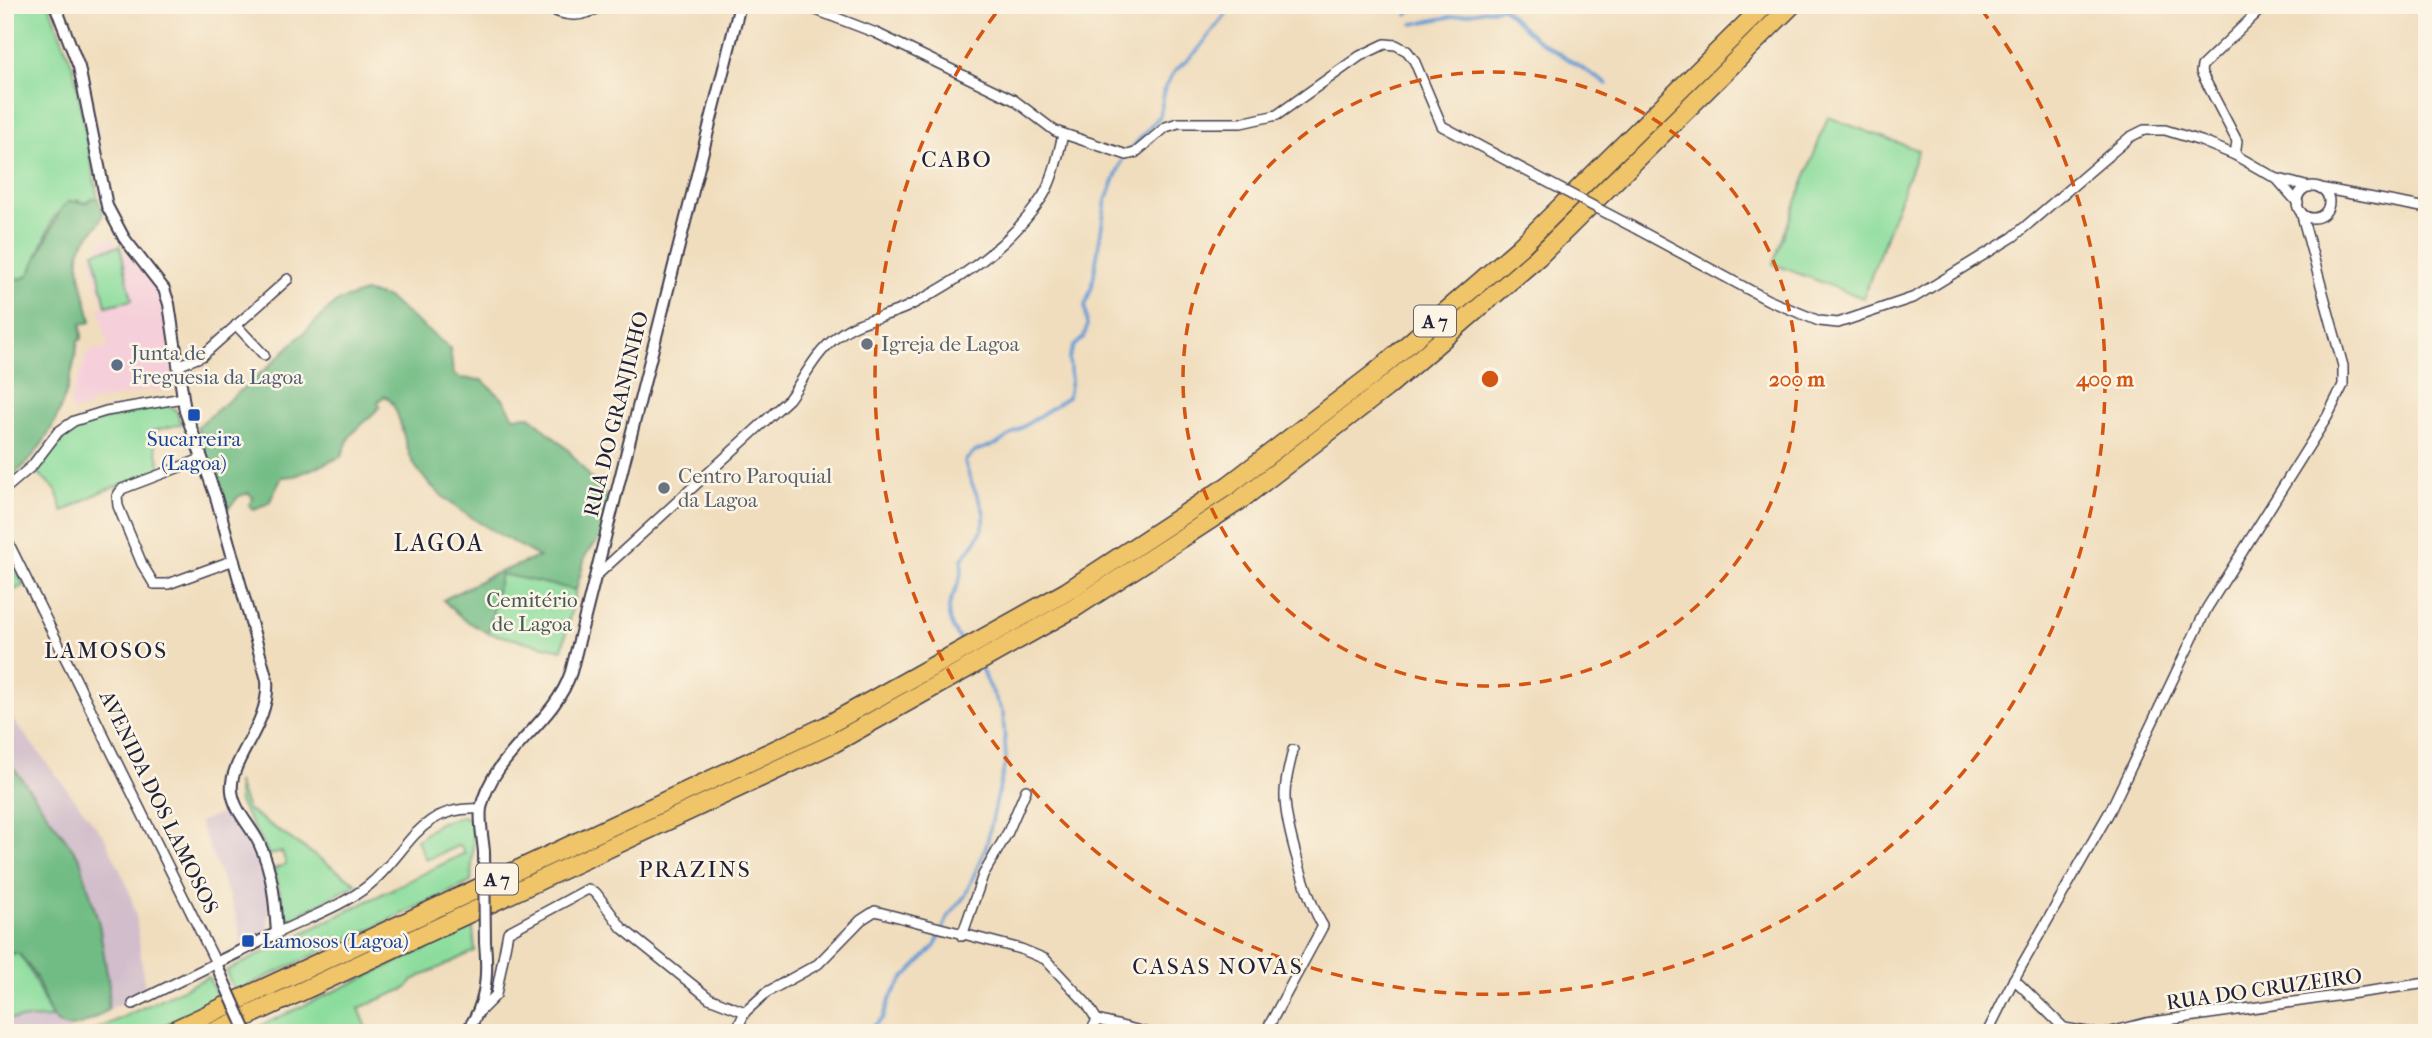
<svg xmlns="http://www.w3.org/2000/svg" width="2432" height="1038" viewBox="0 0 2432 1038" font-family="'IM FELL French Canon',serif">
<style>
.built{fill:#f5cfda}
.industrial{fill:#d1bdcb}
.green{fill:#8cdd9d;stroke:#57806c;stroke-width:2}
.forest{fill:#71bc84;stroke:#4a6f60;stroke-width:2}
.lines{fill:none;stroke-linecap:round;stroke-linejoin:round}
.stream{stroke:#679dd4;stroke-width:3.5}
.minor-casing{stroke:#413e4e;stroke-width:12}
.tertiary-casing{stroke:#413e4e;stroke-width:14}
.motorway-casing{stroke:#413e4e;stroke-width:21}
.minor{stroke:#fff;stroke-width:9}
.tertiary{stroke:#fff;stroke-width:10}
.motorway{stroke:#f0c469;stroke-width:18}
.minor-bridge-casing{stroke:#413e4e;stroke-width:12;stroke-linecap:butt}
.tertiary-bridge-casing{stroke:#413e4e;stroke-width:14;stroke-linecap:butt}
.minor-bridge{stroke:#fff;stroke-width:9}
.tertiary-bridge{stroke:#fff;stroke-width:10}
.ring{fill:none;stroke:#d45411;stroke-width:3.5;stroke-dasharray:12 9}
.worship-dot{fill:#6b7280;stroke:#fcf5e5;stroke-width:2.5}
.service-dot{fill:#5c6f8a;stroke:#fcf5e5;stroke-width:2.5}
.transit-dot{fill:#1a4fb4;stroke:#fcf5e5;stroke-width:2.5}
.labels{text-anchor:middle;stroke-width:5;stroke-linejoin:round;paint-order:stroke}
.shield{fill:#fcf5e5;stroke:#63616e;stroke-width:2}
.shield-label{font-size:19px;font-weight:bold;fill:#22223b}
.worship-label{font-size:21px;fill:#5b616d;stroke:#fcf5e5;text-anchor:start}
.service-label{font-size:21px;fill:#4e5e75;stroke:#fcf5e5;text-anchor:start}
.street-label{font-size:21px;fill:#22223b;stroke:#fcf5e5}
.transit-label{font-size:21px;fill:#164399;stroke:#fcf5e5}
.park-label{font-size:21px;fill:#425a58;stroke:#fcf5e5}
.neighbourhood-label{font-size:23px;letter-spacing:2px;fill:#22223b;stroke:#fcf5e5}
.quarter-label{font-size:24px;letter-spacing:2px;fill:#22223b;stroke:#fcf5e5}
.centre{fill:#d45411;stroke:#fcf5e5;stroke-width:3.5}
.ring-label{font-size:21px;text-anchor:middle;font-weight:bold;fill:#d45411;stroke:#fcf5e5;stroke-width:5;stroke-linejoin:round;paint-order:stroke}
</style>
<rect width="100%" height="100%" fill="#fcf5e5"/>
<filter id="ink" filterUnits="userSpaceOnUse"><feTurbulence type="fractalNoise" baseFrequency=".0143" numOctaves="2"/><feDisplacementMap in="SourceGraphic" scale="14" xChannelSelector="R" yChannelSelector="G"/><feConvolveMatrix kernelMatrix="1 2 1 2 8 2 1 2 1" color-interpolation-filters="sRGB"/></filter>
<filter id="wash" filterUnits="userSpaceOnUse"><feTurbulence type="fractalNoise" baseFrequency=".00686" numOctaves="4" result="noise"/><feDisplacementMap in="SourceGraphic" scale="28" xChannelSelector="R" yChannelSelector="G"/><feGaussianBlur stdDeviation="1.57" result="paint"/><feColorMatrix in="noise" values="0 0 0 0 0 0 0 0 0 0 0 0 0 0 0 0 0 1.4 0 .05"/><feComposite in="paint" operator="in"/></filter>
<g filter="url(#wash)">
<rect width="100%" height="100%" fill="#f0ddbd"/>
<!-- built -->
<polygon class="built" points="112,238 151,282 160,296 175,384 157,391 152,389 90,403 87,408 72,411 70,402 86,356 88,352 108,347 99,308 104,307 91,258 103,240"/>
<!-- industrial -->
<g class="industrial">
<polygon points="5,709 105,838 128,887 136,916 145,991 108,1010 108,981 86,875 80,859 5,756"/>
<polygon points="230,810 258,852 270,898 267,931 242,943 235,912 199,822"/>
<polygon points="21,1017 53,1018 73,1033 5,1033 5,1019"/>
</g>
<!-- green -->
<g class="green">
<polygon points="10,5 49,5 74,70 98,199 85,203 78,200 54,217 29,275 21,279 5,276 5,36"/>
<polygon points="1828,117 1918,150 1863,298 1773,264"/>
<polygon points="120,246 132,300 106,306 94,252"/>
<polygon points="165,405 175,409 182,424 152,431 161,470 100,492 63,512 56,490 36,471 60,438 76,426"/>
<polygon points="5,563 17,572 24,585 5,595"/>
<polygon points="501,573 576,590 562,650 488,633"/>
<polygon points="237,782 247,809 357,884 287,921 274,869 286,864 282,852 269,855 239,802"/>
<polygon points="462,816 470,819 474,827 471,882 234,992 226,971 465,853 460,845 426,860 417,840 439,823"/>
<polygon points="473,927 475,951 413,980 407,988 359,1008 369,1033 249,1031"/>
<path d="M5 953 19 954C36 975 39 997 53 1018L5 1019Z"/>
<polygon points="208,977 219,999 147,1033 89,1033"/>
</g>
<!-- forest -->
<g class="forest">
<path d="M93 198 98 199 103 213C100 227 89 233 82 245 72 264 88 301 91 322L81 324 82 339 78 341C69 396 52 448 5 482V276L21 279 29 275 62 207 70 201 85 203Z"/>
<path d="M364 292 386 297 450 348 453 373 459 378 482 380 503 399 514 417 530 416 568 450 609 500 600 538 586 554 576 590 501 574 488 633 463 619 443 600 489 576 539 557C497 532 441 507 414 464 403 447 401 405 385 396L378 401 380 407 350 436 341 457 295 476 282 477 269 503 254 509 249 505 253 498 249 493 239 496 226 511 197 427 267 368 336 302Z"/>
<path d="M5 756 80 859 99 924 109 986 108 1010C99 1015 88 1023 78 1026 49 1033 46 1000 38 982 34 972 27 963 19 954L5 953Z"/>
</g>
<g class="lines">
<!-- stream -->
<g class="stream">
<polyline points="1407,15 1415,5"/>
<polyline points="1413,24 1502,7 1535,38 1607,84"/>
<polyline points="1130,150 1160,116 1165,87 1175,71 1197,51 1233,5"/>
<path d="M963 644C930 600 964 600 962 559 1005 509 974 509 965 461L975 451 997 444 1068 397 1071 380 1069 358 1074 346 1084 337 1087 326 1085 305 1092 287 1106 200 1122 161"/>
<polyline points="865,1033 883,1018 890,998 903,979 935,946 949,915 965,896 986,847 1006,759 1003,713 980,667"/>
</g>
</g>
</g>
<g filter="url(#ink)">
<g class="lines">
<defs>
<g id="minor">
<path d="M543 5C565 18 582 19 603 5"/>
<polyline points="803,5 876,33 1014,100 1055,131 1127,155 1135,153 1166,127 1178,123 1241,123 1277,115 1360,56 1385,44 1396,45 1407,51 1414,60 1442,126 1534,175"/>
<polyline points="2235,155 2237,141 2201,72 2202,66 2265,5"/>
<polyline points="2279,179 2309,187"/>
<circle cx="2313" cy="202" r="16"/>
<polyline points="2320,188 2427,208"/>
<polyline points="1633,227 1768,300 1819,321 1838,323 1915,297 2013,237 2130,137 2144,130 2165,130 2201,141 2235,155 2277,179 2298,203"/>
<polyline points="236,325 264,355"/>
<polyline points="180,365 202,356 288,279"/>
<polyline points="201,459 122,489 117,496 118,506 142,564 154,584 168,584 234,560"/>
<polyline points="5,489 32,466 58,432 74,421 106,411 183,398"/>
<polyline points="5,536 216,963 133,1004"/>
<path d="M596 576 789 399C805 377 815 353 838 336 859 319 884 318 907 307 959 281 1011 245 1043 196 1054 178 1058 154 1063 135"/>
<path d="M277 933C307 918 343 906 369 885 409 852 417 805 481 809"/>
<polyline points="962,936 983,875 1008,832 1026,790"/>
<polyline points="2014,979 2064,1028 2093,1033"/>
<polyline points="480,1011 496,995 508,932 588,889 596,893 622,928 709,998 745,1012"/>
<polyline points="1097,1020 1149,1033"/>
<polyline points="735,1033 745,1012 767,992 818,964 861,920 875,911 1021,949 1045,959 1087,1004 1097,1020"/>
<polyline points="1090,1033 1097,1020"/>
<path d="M1265 1033 1323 926C1308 902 1284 823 1285 794 1285 780 1290 764 1293 750"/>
<polyline points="1987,1033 2014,979 2110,811 2207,608 2327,417 2343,385 2343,366 2301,212"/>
<polyline points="2107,1033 2146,1023 2427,983"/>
</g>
<g id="tertiary">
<path d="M55 5 79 67 107 206 124 238 164 289 169 304 185 411 216 497 267 680C271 725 228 760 232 791 234 811 251 826 259 843 273 872 275 902 277 933L216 963 220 973"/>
<path d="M484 852C483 839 479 821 481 808 493 752 554 725 571 672L740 5"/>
<path d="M465 1033C487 1006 488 975 485 942"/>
</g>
<g id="motorway">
<polyline points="168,1033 826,726 1066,592 1229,485 1375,373 1519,248 1765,5"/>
<polyline points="212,1033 834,743 1076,607 1239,501 1387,387 1538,257 1792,5"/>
</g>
</defs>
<!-- minor casing -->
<use href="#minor" class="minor-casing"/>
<!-- tertiary casing -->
<use href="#tertiary" class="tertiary-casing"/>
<!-- motorway casing -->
<use href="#motorway" class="motorway-casing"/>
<!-- minor -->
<use href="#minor" class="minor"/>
<!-- tertiary -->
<use href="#tertiary" class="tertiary"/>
<!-- motorway -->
<use href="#motorway" class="motorway"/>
<defs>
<polyline id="minor-bridge" points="1534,175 1633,227"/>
<g id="tertiary-bridge">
<polyline points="484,852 485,942"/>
<polyline points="220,973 247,1033"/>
</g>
</defs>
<!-- minor-bridge casing -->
<use href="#minor-bridge" class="minor-bridge-casing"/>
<!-- tertiary-bridge casing -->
<use href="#tertiary-bridge" class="tertiary-bridge-casing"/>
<!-- minor-bridge -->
<use href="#minor-bridge" class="minor-bridge"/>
<!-- tertiary-bridge -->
<use href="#tertiary-bridge" class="tertiary-bridge"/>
</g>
</g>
<!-- distance rings -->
<g class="ring">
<circle cx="1490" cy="379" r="307"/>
<path d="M1981 9A615 615 0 1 1 999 9"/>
</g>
<!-- markers -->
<g class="worship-dot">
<circle cx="867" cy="344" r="7"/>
<circle cx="664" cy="488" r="7"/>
</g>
<circle class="service-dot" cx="117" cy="365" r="7"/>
<g class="transit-dot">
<rect x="187" y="408" width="14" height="14" rx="3.5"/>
<rect x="241" y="934" width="14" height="14" rx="3.5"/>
</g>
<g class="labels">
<!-- shield labels -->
<g class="shield">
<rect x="1414" y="305.5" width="42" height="31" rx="5"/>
<rect x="476" y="863.5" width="42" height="31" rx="5"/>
</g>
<g class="shield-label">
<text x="1435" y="328">A 7</text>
<text x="497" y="886">A 7</text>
</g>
<!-- worship labels -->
<g class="worship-label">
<text x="881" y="351">Igreja de Lagoa</text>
<text x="678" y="483">Centro Paroquial<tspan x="678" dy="24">da Lagoa</tspan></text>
</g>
<!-- service labels -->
<g class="service-label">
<text x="131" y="360">Junta de<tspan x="131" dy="24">Freguesia da Lagoa</tspan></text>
</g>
<!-- street labels -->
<g class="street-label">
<text transform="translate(616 414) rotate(-76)" y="7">RUA DO GRANJINHO</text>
<text transform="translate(159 802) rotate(64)" y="7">AVENIDA DOS LAMOSOS</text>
<text transform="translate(2264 989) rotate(-8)" y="7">RUA DO CRUZEIRO</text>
</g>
<!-- transit labels -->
<g class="transit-label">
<text x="194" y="446">Sucarreira<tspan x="194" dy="24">(Lagoa)</tspan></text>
<text x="262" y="948" text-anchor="start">Lamosos (Lagoa)</text>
</g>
<!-- park labels -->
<g class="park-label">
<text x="532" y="607">Cemitério<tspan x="532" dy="24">de Lagoa</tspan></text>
</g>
<!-- neighbourhood labels -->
<g class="neighbourhood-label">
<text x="957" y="167">CABO</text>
<text x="106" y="658">LAMOSOS</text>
<text x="695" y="877">PRAZINS</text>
<text x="1218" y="974">CASAS NOVAS</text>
</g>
<!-- quarter labels -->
<g class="quarter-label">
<text x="439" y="551">LAGOA</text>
</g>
</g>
<circle cx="1490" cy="379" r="10" class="centre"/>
<g class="ring-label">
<text x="1797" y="386">200 m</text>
<text x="2105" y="386">400 m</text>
</g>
<!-- margin -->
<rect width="2432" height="1038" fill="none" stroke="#fcf5e5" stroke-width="28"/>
</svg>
